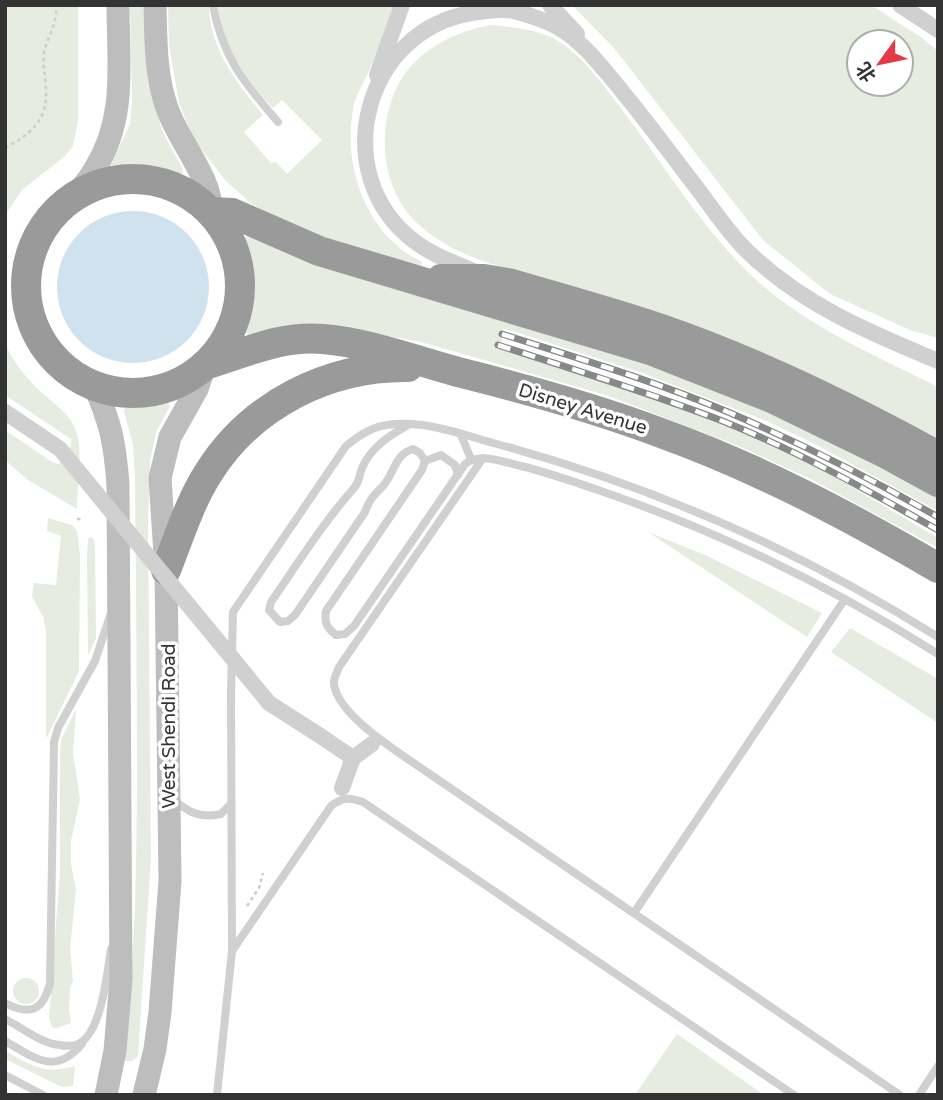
<svg xmlns="http://www.w3.org/2000/svg" width="943" height="1100" viewBox="0 0 943 1100" font-family="'Varela Round','Noto Sans SC',sans-serif">
<style>
.green{fill:#e6ecdf;fill-rule:evenodd}
.water{fill:#cfe2ee}
.lines{fill:none;stroke-linecap:round;stroke-linejoin:round}
.path{stroke:#cdcdcd;stroke-width:2.5;stroke-dasharray:3.5 3.5;stroke-linecap:butt}
.lane{stroke:#d0d0d0;stroke-width:8}
.street{stroke:#d0d0d0;stroke-width:16}
.secondary{stroke:#bdbdbd;stroke-width:23}
.highway{stroke:#9a9a9a;stroke-width:30}
.rail-casing{stroke:#888;stroke-width:7}
.rail{stroke:#fff;stroke-width:4.5;stroke-dasharray:13;stroke-linecap:butt}
.street-bridge{stroke:#d0d0d0;stroke-width:16}
.labels{text-anchor:middle;stroke-width:7;stroke-linejoin:round;paint-order:stroke}
.street-label{font-size:19px;fill:#333;stroke:#fff}
</style>
<rect width="100%" height="100%" fill="#fff"/>
<!-- green -->
<g class="green">
<polygon points="5,5 78,5 78,121 73,146 65,156 22,190 5,215"/>
<path d="M130 5H146C146 48 147 88 162 129 167 143 176 155 182 168L183 173 177 177C152 169 140 167 114 171L111 165 130 124 132 103Z"/>
<path d="M168 5H209C209 47 237 84 263 115L244 132 271 163 276 162 287 174 322 140 282 100 273 108C246 79 221 46 218 5H397C387 29 377 52 367 75 362 85 356 95 354 105 341 165 366 235 422 262L421 269 287 226 252 204 226 181 194 140 179 103 169 45Z"/>
<path d="M572 5H871L922 38 938 51V338L910 330 830 294 763 240 614 48ZM859 42H901V84H859Z"/>
<path d="M491 25C512 27 533 29 553 38 581 53 601 82 620 107 659 158 694 216 740 264 794 321 868 352 938 387V440C861 408 784 376 708 343 668 327 630 309 590 294 531 271 462 267 415 221 385 191 378 141 391 102 405 57 447 33 491 25Z"/>
<path d="M251 233 674 367 938 492V511L813 443 764 420 643 373 503 328 501 348C603 381 708 411 803 460 849 484 893 512 938 538V548L811 479 736 445 606 395 421 342 321 324 304 325 248 335C243 327 251 308 252 297 254 276 249 259 243 240Z"/>
<path d="M5 344C14 363 26 378 41 392 56 406 74 416 78 438 82 458 77 487 77 509L28 480 5 460V430L52 462 58 464C67 458 72 449 71 439L5 395Z"/>
<path d="M164 399 170 406 156 432 150 461 148 523 151 858 138 1056 132 1061H125L122 1055C136 967 136 879 137 790 137 685 136 581 135 476L133 445 124 411 126 403 141 404Z"/>
<polygon points="48,518 72,525 77,531 80,554 79,671 46,739 46,630 43,617 32,596 34,583 56,585 61,536 47,531"/>
<polygon points="648,532 705,555 822,613 807,637"/>
<polygon points="91,537 94,540 95,548 96,638 88,656 87,554 88,539"/>
<polygon points="850,628 938,679 938,723 831,652"/>
<polygon points="76,709 73,753 80,799 71,841 71,864 76,889 70,948 73,981 70,988 69,1009 71,1023 57,1028 52,1027 49,1019 60,871 60,754 61,740"/>
<circle cx="26" cy="991" r="13"/>
<polygon points="677,1034 764,1095 635,1095"/>
<path d="M5 1051C33 1066 43 1075 75 1066L73 1086 62 1087 5 1059Z"/>
</g>
<!-- water -->
<circle class="water" cx="133" cy="287" r="76"/>
<g class="lines">
<!-- path -->
<g class="path">
<path d="M5 148C30 135 48 120 46 90 46 77 42 66 44 52 48 36 58 22 56 5"/>
<polyline points="77,519 83,519"/>
<polyline points="247,906 259,888 263,873"/>
</g>
<!-- lane -->
<g class="lane">
<path d="M213 5C222 57 245 84 278 122"/>
<path d="M410 424C390 435 371 447 362 468 359 475 360 481 354 488 323 523 298 563 271 602L269 610 280 622 288 621 295 615 365 512C372 492 379 494 388 479 396 466 397 454 413 449L420 453 425 461 422 470 326 611C324 623 327 628 336 635L345 634 354 626 465 464C480 452 504 462 521 466 554 474 586 486 618 497 730 537 837 590 938 654"/>
<polyline points="461,435 471,459"/>
<path d="M483 458 339 667C336 675 332 680 335 689 343 714 379 739 399 753L900 1095"/>
<polyline points="425,461 441,455 455,465 458,475"/>
<path d="M174 800C188 812 201 819 221 814L231 804"/>
<polyline points="634,913 845,599"/>
<path d="M232 951 331 806C343 797 349 797 363 802L794 1095"/>
<path d="M5 1003C30 1016 43 1011 50 983L54 742 58 728 95 661 111 613"/>
<path d="M5 1019C21 1027 42 1044 60 1045 64 1046 73 1046 76 1045 102 1036 107 972 111 949"/>
<path d="M5 1041C35 1058 55 1076 82 1044"/>
<polyline points="5,1075 43,1095"/>
<path d="M217 1095 232 951 231 692 233 612 346 446C358 436 371 427 387 425 423 419 463 435 497 444 652 486 801 551 938 637"/>
<polyline points="919,1095 938,1066"/>
</g>
<!-- street -->
<g class="street">
<polyline points="550,5 577,34"/>
<polyline points="900,5 938,30"/>
<polyline points="377,75 402,5"/>
<path d="M476 272C455 263 432 255 414 241 326 174 364 30 472 13 486 11 501 8 514 11 529 15 546 20 559 28 580 40 597 61 612 79 643 116 671 154 700 192 715 212 729 233 746 250 801 304 868 332 938 361"/>
<polyline points="322,737 353,758"/>
<polyline points="342,788 353,758 372,744"/>
</g>
<!-- secondary -->
<g class="secondary">
<path d="M155 5C156 40 155 74 167 108 178 141 213 179 211 212"/>
<path d="M70 198C81 191 88 180 95 169 127 117 118 64 118 5"/>
<path d="M94 385C111 424 115 443 118 485L121 979 115 1051 106 1095"/>
<polyline points="144,1095 155,1049 160,1012 170,881 166,570 160,478 170,437 197,389 205,365"/>
</g>
<!-- highway -->
<g class="highway">
<circle cx="133" cy="286" r="107"/>
<polyline points="211,212 232,213 319,251 653,351 772,398 887,454 938,482"/>
<path d="M441 279H484L508 283C559 298 611 312 661 329 757 362 849 407 938 456"/>
<path d="M205 365C245 353 281 335 323 339 369 343 414 360 458 372 526 389 595 408 661 433 758 468 849 516 938 568"/>
<path d="M166 570C179 537 190 501 209 472 252 404 329 366 408 367"/>
</g>
<defs>
<g id="rail">
<path d="M502 334C577 358 655 381 728 412 800 443 870 478 938 517"/>
<path d="M498 345C572 369 647 392 720 420 796 450 867 490 938 530"/>
</g>
</defs>
<!-- rail casing -->
<use href="#rail" class="rail-casing"/>
<!-- rail -->
<use href="#rail" class="rail"/>
<!-- street-bridge -->
<polyline class="street-bridge" points="5,412 60,449 269,703 322,737"/>
</g>
<g class="labels">
<!-- street labels -->
<g class="street-label">
<text transform="translate(583 408) rotate(17)" y="7">Disney Avenue</text>
<text transform="translate(168 726) rotate(-90)" y="7">West Shendi Road</text>
</g>
</g>
<!-- border -->
<rect width="943" height="1100" fill="none" stroke="#333333" stroke-width="14"/>
<!-- north arrow -->
<g transform="translate(880 63) rotate(237)"><circle r="33" fill="#ffffff" stroke="#adadad" stroke-width="2"/>
<path d="M0-5L12 26L0 18L-12 26Z" fill="#e63946"/>
<text y="-10" font-size="19" font-weight="bold" text-anchor="middle" fill="#333333">北</text>
</g>
</svg>
